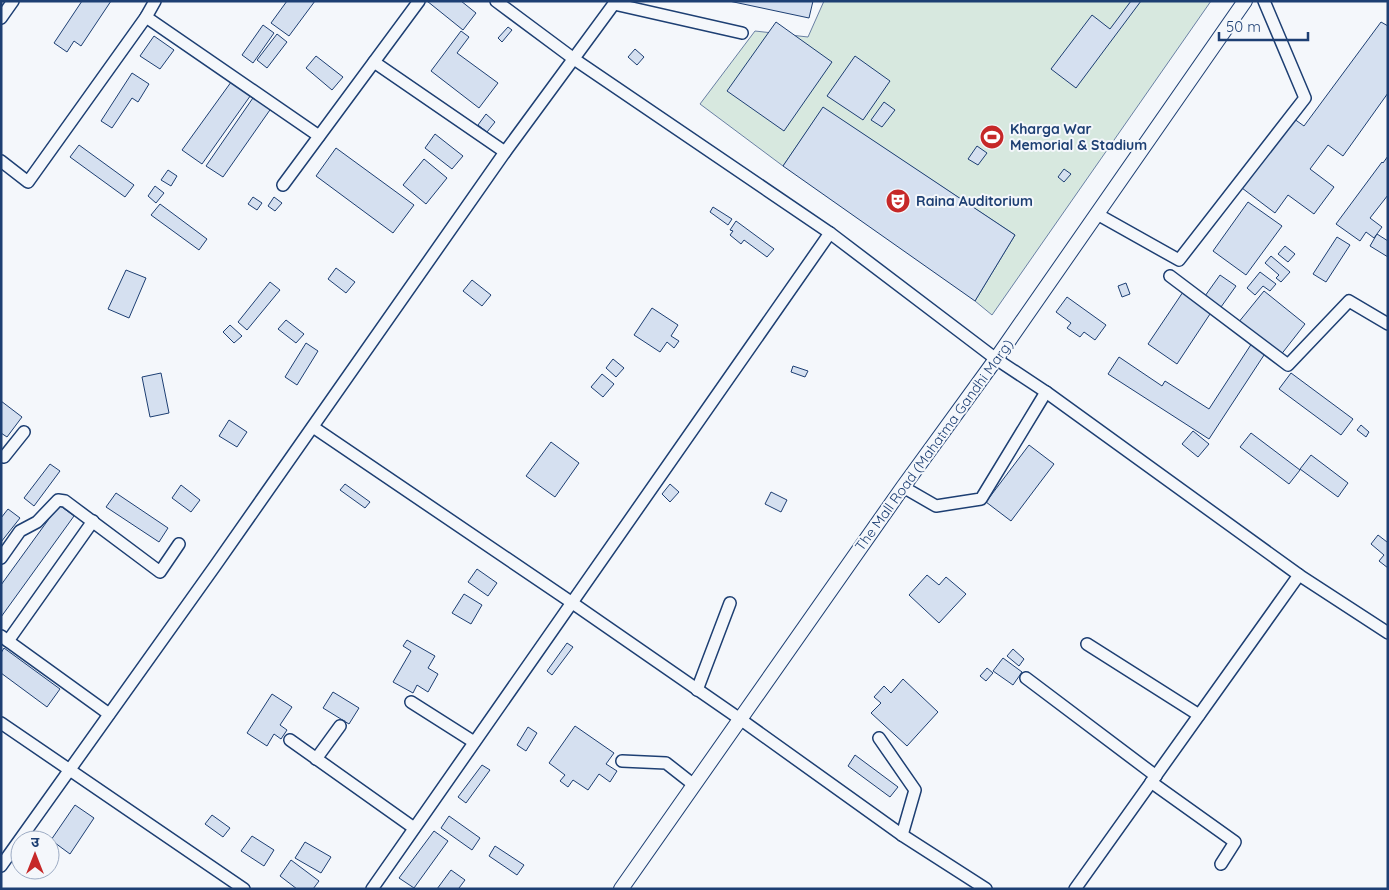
<svg xmlns="http://www.w3.org/2000/svg" width="1389" height="890" viewBox="0 0 1389 890" font-family="Quicksand,'Noto Sans Devanagari',sans-serif">
<style>
.green{fill:#d7e8df;stroke:#687fa3}
.building{fill:#d5e0f0;stroke:#1d3f73}
.lines{fill:none;stroke-linecap:round;stroke-linejoin:round}
.minor-casing{stroke:#1d3f73;stroke-width:14}
.tertiary-casing{stroke:#1d3f73;stroke-width:16}
.minor{stroke:#f4f7fb;stroke-width:11}
.tertiary{stroke:#f4f7fb;stroke-width:14}
.labels{text-anchor:middle;stroke-width:4;stroke-linejoin:round;paint-order:stroke}
.poi-label{font-size:14px;font-weight:bold;fill:#1d3f73;stroke:#f4f7fb;text-anchor:start}
.street-label{font-size:14px;fill:#1d3f73;stroke:#f4f7fb}
</style>
<rect width="100%" height="100%" fill="#f4f7fb"/>
<!-- green -->
<polygon class="green" points="824,1 1211,1 992,315 975,301 1015,235 823,108 783,166 700,104 755,31 808,37"/>
<!-- building -->
<g class="building">
<polygon points="82,1 111,1 81,46 74,41 67,52 54,43"/>
<polygon points="287,1 315,1 289,36 271,23"/>
<polygon points="427,1 461,1 476,13 463,30"/>
<polygon points="729,1 813,1 809,18"/>
<polygon points="1131,1 1141,1 1076,88 1051,69 1092,15 1110,29"/>
<polygon points="776,22 832,62 784,131 727,91"/>
<polygon points="1381,22 1388,26 1388,93 1343,156 1328,145 1310,169 1334,187 1314,214 1288,195 1275,213 1238,185 1290,116 1304,126"/>
<polygon points="263,25 274,33 253,63 242,55"/>
<polygon points="508,27 512,30 502,42 498,38"/>
<polygon points="461,31 469,37 457,53 498,83 479,108 431,71"/>
<polygon points="277,34 287,42 267,68 257,60"/>
<polygon points="154,36 174,50 160,69 140,56"/>
<polygon points="635,49 644,57 637,65 628,57"/>
<polygon points="316,56 343,77 332,90 306,68"/>
<polygon points="855,56 890,81 863,120 827,96"/>
<polygon points="132,73 149,84 138,102 132,98 112,128 101,121"/>
<polygon points="234,78 253,92 202,164 182,150"/>
<polygon points="255,95 272,107 223,177 206,166"/>
<polygon points="884,102 895,110 882,127 871,120"/>
<polygon points="823,107 1015,235 975,301 783,166"/>
<polygon points="486,114 495,122 487,132 478,125"/>
<polygon points="435,134 463,156 452,169 425,148"/>
<polygon points="79,145 134,185 125,197 70,157"/>
<polygon points="977,146 987,153 978,165 968,159"/>
<polygon points="336,148 414,205 393,233 316,176"/>
<polygon points="1388,156 1388,195 1370,218 1382,227 1374,238 1366,232 1360,241 1336,224 1382,162 1383,163"/>
<polygon points="424,159 447,178 426,204 403,185"/>
<polygon points="1064,169 1071,174 1064,182 1058,177"/>
<polygon points="168,170 177,176 171,186 161,180"/>
<polygon points="155,186 164,193 156,203 148,196"/>
<polygon points="253,197 262,203 257,210 248,204"/>
<polygon points="274,197 282,203 275,211 268,206"/>
<polygon points="1248,202 1282,226 1246,275 1213,251"/>
<polygon points="160,204 207,239 199,250 151,215"/>
<polygon points="713,207 732,219 728,225 710,212"/>
<polygon points="736,221 774,249 767,257 744,240 741,244 730,235 733,231 730,230"/>
<polygon points="1377,234 1388,241 1388,257 1370,246"/>
<polygon points="1337,237 1350,245 1326,282 1313,274"/>
<polygon points="1285,246 1295,254 1288,262 1278,254"/>
<polygon points="1271,256 1290,272 1281,282 1276,278 1279,275 1265,263"/>
<polygon points="336,268 355,282 346,293 328,279"/>
<polygon points="126,270 146,278 129,318 108,309"/>
<polygon points="1260,272 1276,284 1270,291 1263,286 1255,295 1247,288"/>
<polygon points="1220,275 1236,286 1221,307 1205,296"/>
<polygon points="472,280 491,295 482,306 463,291"/>
<polygon points="270,282 280,290 247,330 238,322"/>
<polygon points="1126,283 1130,294 1122,297 1118,286"/>
<polygon points="1264,291 1305,324 1280,356 1238,323"/>
<polygon points="1183,292 1212,311 1177,364 1148,344"/>
<polygon points="1067,297 1106,325 1095,340 1084,332 1080,337 1067,328 1071,323 1056,312"/>
<polygon points="652,308 678,325 671,336 679,341 674,348 667,342 660,352 634,335"/>
<polygon points="286,320 304,334 296,343 278,329"/>
<polygon points="230,325 242,336 234,343 223,332"/>
<polygon points="306,343 318,351 297,385 285,377"/>
<polygon points="1252,343 1266,352 1209,439 1108,374 1119,357 1162,386 1165,381 1209,409"/>
<polygon points="613,359 624,368 616,377 606,368"/>
<polygon points="793,366 808,371 805,377 791,372"/>
<polygon points="161,373 169,413 150,417 142,377"/>
<polygon points="1291,373 1353,419 1341,435 1279,389"/>
<polygon points="602,374 614,384 603,397 591,387"/>
<polygon points="1,401 22,417 7,437 1,433"/>
<polygon points="229,420 247,432 237,447 219,436"/>
<polygon points="1361,425 1369,432 1366,437 1357,430"/>
<polygon points="1193,431 1209,444 1198,457 1182,444"/>
<polygon points="1251,433 1300,470 1289,484 1240,447"/>
<polygon points="551,442 579,463 555,497 526,476"/>
<polygon points="1029,445 1054,464 1011,521 986,502"/>
<polygon points="1311,455 1348,483 1338,497 1300,469"/>
<polygon points="50,464 60,471 34,506 24,498"/>
<polygon points="345,484 370,502 365,508 340,490"/>
<polygon points="670,484 679,492 670,502 662,494"/>
<polygon points="181,485 200,500 191,512 172,498"/>
<polygon points="771,492 787,500 781,512 765,504"/>
<polygon points="116,493 168,528 159,542 106,507"/>
<polygon points="59,505 74,516 1,617 1,585"/>
<polygon points="8,509 20,518 1,542 1,518"/>
<polygon points="1378,535 1387,542 1388,542 1388,568 1379,561 1384,555 1371,544"/>
<polygon points="477,569 497,583 488,596 468,582"/>
<polygon points="927,575 939,585 946,577 966,594 939,623 909,595"/>
<polygon points="464,594 482,605 471,624 452,613"/>
<polygon points="407,640 435,656 428,668 438,674 428,692 417,685 413,693 393,682 411,651 403,646"/>
<polygon points="567,643 573,647 552,675 547,671"/>
<polygon points="4,648 60,689 47,707 1,673 1,653"/>
<polygon points="1013,649 1024,659 1019,666 1007,656"/>
<polygon points="1003,658 1022,672 1013,685 993,671"/>
<polygon points="987,668 993,673 986,681 980,676"/>
<polygon points="903,679 938,712 907,746 871,713 881,703 874,697 884,686 891,693"/>
<polygon points="333,692 359,708 349,724 323,708"/>
<polygon points="272,694 292,707 280,725 287,730 281,739 274,734 267,746 247,733"/>
<polygon points="575,726 614,753 606,764 617,771 610,782 599,774 588,790 573,780 568,787 560,781 565,775 549,763"/>
<polygon points="528,727 537,733 526,751 517,745"/>
<polygon points="855,755 898,787 890,797 848,766"/>
<polygon points="482,765 490,770 466,803 458,797"/>
<polygon points="75,805 94,818 70,854 51,840"/>
<polygon points="212,815 230,828 223,837 205,824"/>
<polygon points="449,816 480,838 472,850 441,828"/>
<polygon points="434,831 448,841 414,888 399,878"/>
<polygon points="252,836 274,850 264,866 241,851"/>
<polygon points="305,842 331,857 321,873 295,858"/>
<polygon points="495,846 524,865 517,875 489,856"/>
<polygon points="291,860 319,881 313,889 297,889 280,876"/>
<polygon points="451,870 465,880 459,888 460,889 437,889"/>
</g>
<g class="lines">
<defs>
<g id="minor">
<polyline points="496,1 574,59 830,233 996,359 1046,392 1299,575 1388,633"/>
<polyline points="614,4 742,33"/>
<polyline points="146,17 319,136"/>
<polyline points="1,18 13,1"/>
<polyline points="374,62 505,152"/>
<polyline points="1,161 28,182 146,17 155,1"/>
<polyline points="283,185 419,1"/>
<polyline points="1097,214 1179,260 1305,98 1264,1"/>
<polyline points="1170,276 1288,365 1349,301 1388,324"/>
<polyline points="313,427 571,602 740,719 902,835 986,889"/>
<polyline points="1,456 4,457 24,432"/>
<polyline points="903,487 936,506 981,499 1046,392"/>
<polyline points="1,558 20,531 37,522 58,500 65,501 160,572 179,544"/>
<polyline points="1,636 109,714"/>
<polyline points="8,641 93,521"/>
<polyline points="1087,644 1199,715"/>
<polyline points="1026,678 1156,776"/>
<polyline points="697,690 730,603"/>
<polyline points="411,702 474,742"/>
<polyline points="1,723 244,889"/>
<polyline points="879,738 915,790 902,835"/>
<polyline points="290,740 414,828"/>
<polyline points="316,759 340,726"/>
<polyline points="622,761 666,763 694,785"/>
<polyline points="1151,782 1235,842 1221,864"/>
<polyline points="1,866 215,566 505,152 616,1"/>
<polyline points="372,889 830,233"/>
<polyline points="1075,889 1299,575"/>
</g>
<polyline id="tertiary" points="621,889 903,487 996,359 1245,1"/>
</defs>
<!-- minor casing -->
<use href="#minor" class="minor-casing"/>
<!-- tertiary casing -->
<use href="#tertiary" class="tertiary-casing"/>
<!-- minor -->
<use href="#minor" class="minor"/>
<!-- tertiary -->
<use href="#tertiary" class="tertiary"/>
</g>
<!-- icons -->
<defs>
<symbol id="stadium-disc" viewBox="-11 -11 22 22"><circle r="9.5" fill="#c62828" stroke="#f4f7fb"/><path d="M0-5a6.5 5 0 1 0 0 10a6.5 5 0 1 0 0-10ZM-3.5-1.8h7v3.6h-7Z" fill="#fff"/></symbol>
<symbol id="theatre-disc" viewBox="-11 -11 22 22"><circle r="9.5" fill="#c62828" stroke="#f4f7fb"/><path d="M-5-5.5Q0-4 5-5.5V0Q5 5 0 6Q-5 5-5 0ZM-3.3-2.5H-1v1.5H-3.3ZM1-2.5H3.3v1.5H1ZM-2.8 1Q0 5.5 2.8 1Z" fill="#fff"/></symbol>
</defs>
<g fill-rule="evenodd">
<use href="#stadium-disc" x="978" y="123" width="28" height="28"/>
<use href="#theatre-disc" x="884" y="187" width="28" height="28"/>
</g>
<g class="labels">
<!-- poi labels -->
<g class="poi-label">
<text x="1010" y="134">Kharga War<tspan x="1010" dy="16">Memorial &amp; Stadium</tspan></text>
<text x="916" y="206">Raina Auditorium</text>
</g>
<!-- street labels -->
<g class="street-label">
<text transform="translate(934 445) rotate(-54)" y="5">The Mall Road (Mahatma Gandhi Marg)</text>
</g>
</g>
<!-- border -->
<rect width="1389" height="890" fill="none" stroke="#1d3f73" stroke-width="5"/>
<!-- north arrow -->
<g transform="translate(35 855)"><circle r="24" fill="#f4f7fb" stroke="#9eadc5"/>
<path d="M0-4L9 19L0 12L-9 19Z" fill="#c62828"/>
<text y="-8" font-size="14" font-weight="bold" text-anchor="middle" fill="#1d3f73">उ</text>
</g>
<!-- scale -->
<path d="M1219 32v8h89v-8" fill="none" stroke="#1d3f73" stroke-width="2.5"/>
<text x="1226" y="32" font-size="15" fill="#1d3f73" stroke="#f4f7fb" stroke-width="4" paint-order="stroke">50 m</text>
</svg>
